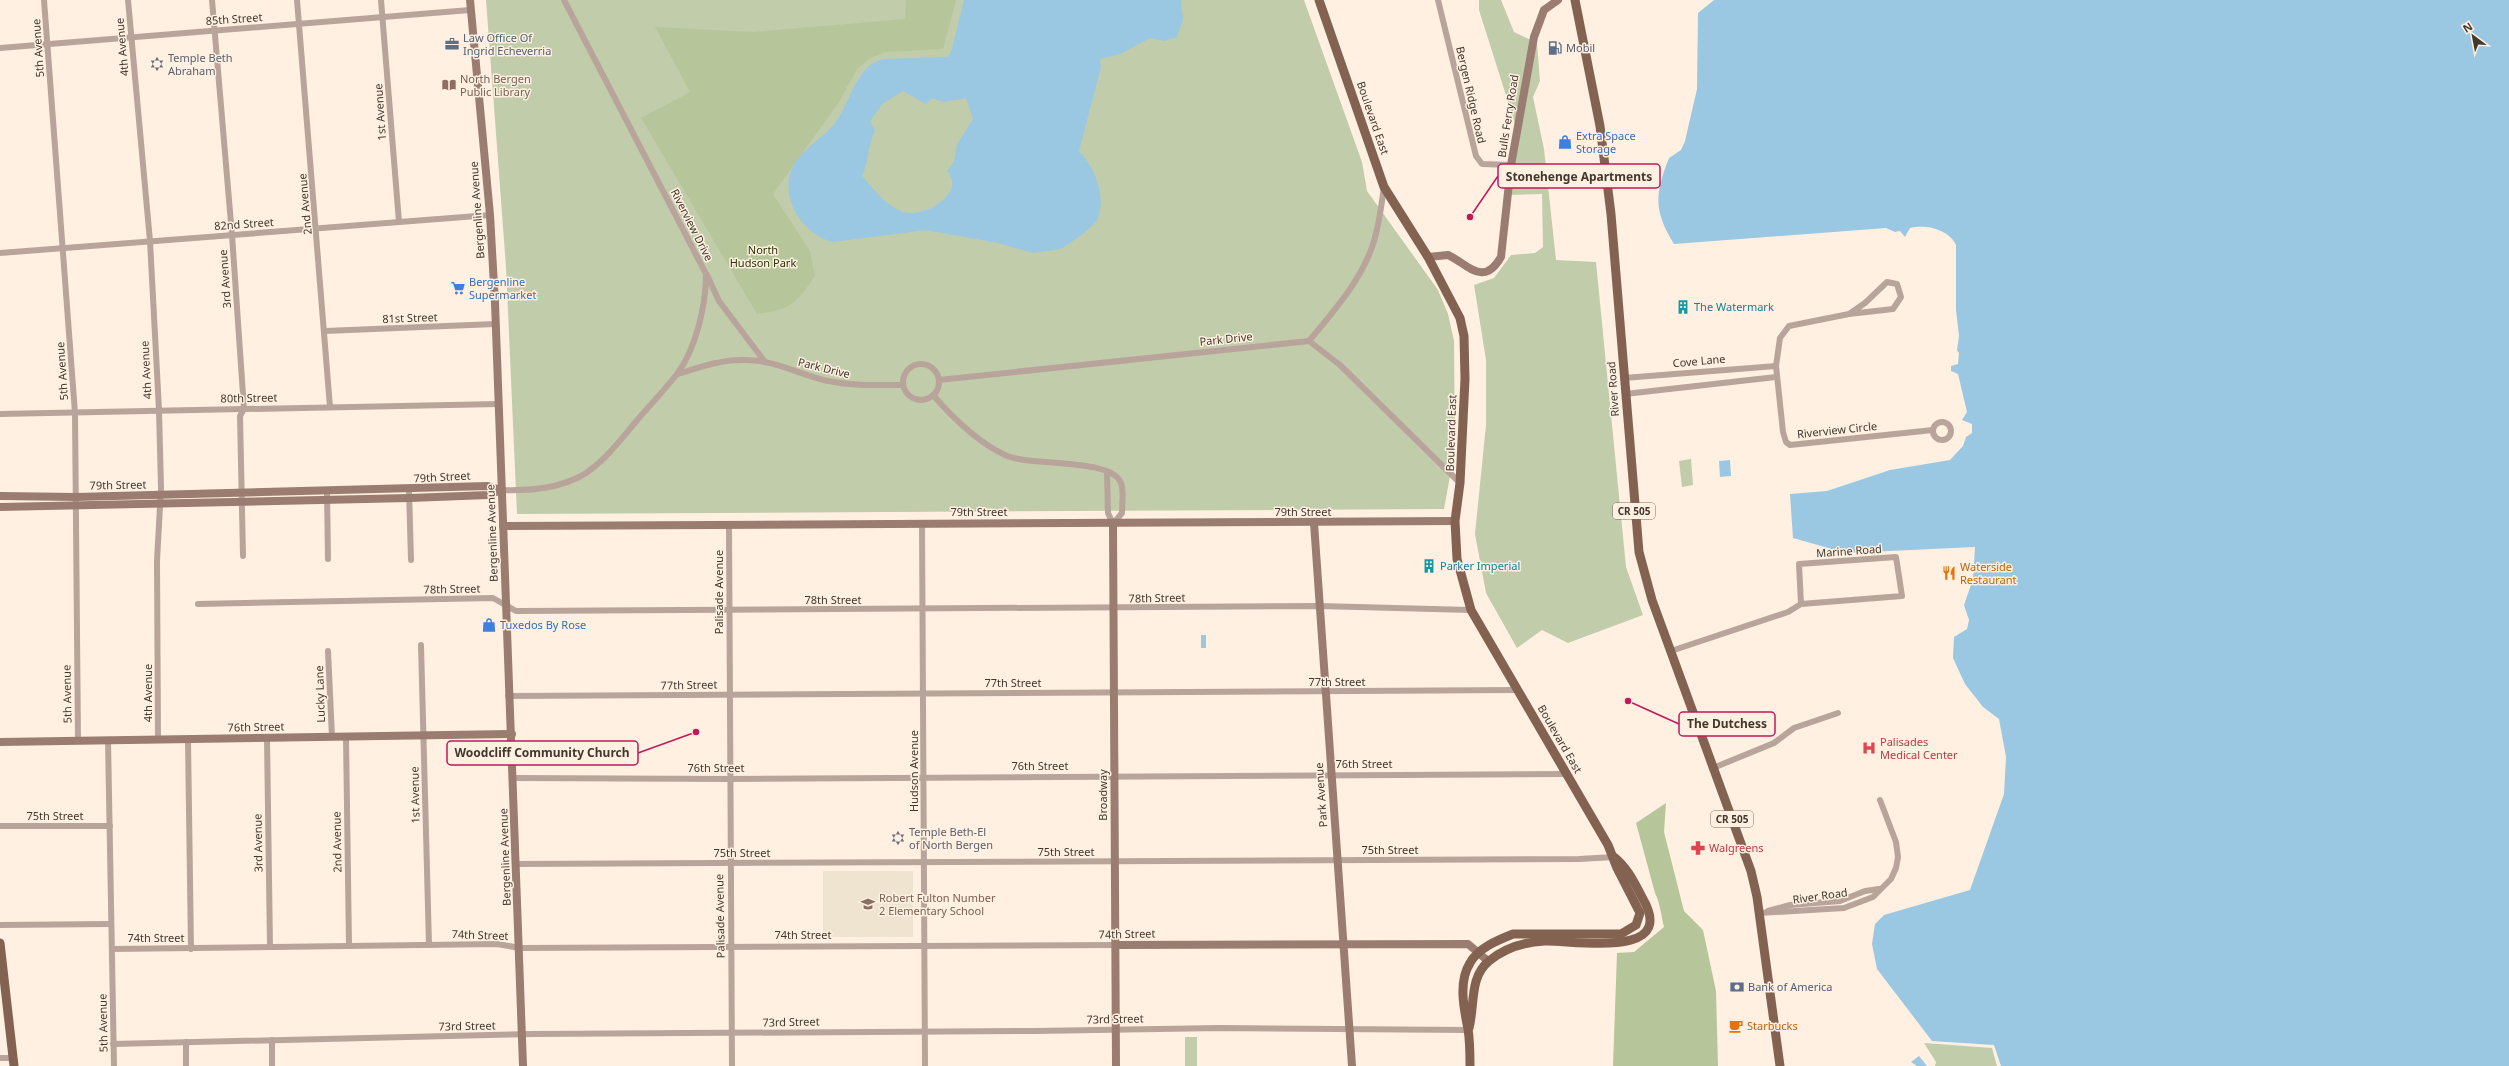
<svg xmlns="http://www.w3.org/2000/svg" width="2509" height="1066" viewBox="0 0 2509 1066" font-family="'Noto Sans',sans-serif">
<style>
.education{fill:#efe4d0}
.green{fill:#c1ccab}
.forest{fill:#b7c59b}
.water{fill:#9ac7e1;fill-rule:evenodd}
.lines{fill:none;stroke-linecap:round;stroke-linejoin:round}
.street{stroke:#b8a49b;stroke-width:6}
.secondary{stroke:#9a7d70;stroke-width:8}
.primary{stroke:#846252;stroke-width:9}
.labels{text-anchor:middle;stroke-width:3;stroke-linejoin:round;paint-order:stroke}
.shield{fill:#fff0e1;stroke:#7a6f64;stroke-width:1}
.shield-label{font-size:10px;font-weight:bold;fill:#41382e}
.street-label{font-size:11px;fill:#41382e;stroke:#fff0e1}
.service-label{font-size:11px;fill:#4e5e75;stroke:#fff0e1;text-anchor:start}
.worship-label{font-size:11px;fill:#5b616d;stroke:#fff0e1;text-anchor:start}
.education-label{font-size:11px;fill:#785e54;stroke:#fff0e1;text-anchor:start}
.shop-label{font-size:11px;fill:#366cbe;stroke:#fff0e1;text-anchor:start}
.park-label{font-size:11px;fill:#293503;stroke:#fff0e1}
.culture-label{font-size:11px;fill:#0d838f;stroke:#fff0e1;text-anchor:start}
.food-label{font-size:11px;fill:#c56008;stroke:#fff0e1;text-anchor:start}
.health-label{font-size:11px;fill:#be3a42;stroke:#fff0e1;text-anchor:start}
.leader{fill:none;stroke:#c2185b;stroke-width:1.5}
.callout-dot{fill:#c2185b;stroke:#fff0e1;stroke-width:1.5}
.callout{fill:#fff0e1;stroke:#c2185b;stroke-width:1.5}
.callout-label{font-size:12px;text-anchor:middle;font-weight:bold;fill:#41382e}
</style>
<rect width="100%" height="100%" fill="#fff0e1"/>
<!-- education -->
<rect class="education" x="823" y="871" width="90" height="66"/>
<!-- green -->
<g class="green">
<polygon points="486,0 1304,0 1362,162 1367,191 1438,290 1448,314 1454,341 1455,449 1444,509 517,514 506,267"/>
<polygon points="1479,0 1501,0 1514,32 1537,43 1540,81 1533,97 1544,149 1556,260 1596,262 1626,567 1643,615 1568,643 1542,630 1517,648 1486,593 1475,534 1486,425 1486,360 1474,285 1494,278 1511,255 1535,253 1543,247 1542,194 1508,195 1515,124 1479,10"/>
<polygon points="1691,459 1693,485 1682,487 1679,461"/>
<rect x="1185" y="1037" width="12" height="29"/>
<polygon points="1924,1043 1992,1048 1997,1066 1935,1066 1936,1062"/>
</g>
<!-- forest -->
<g class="forest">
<path d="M906 0H956L943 49 884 52 869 59 857 69 839 102 773 194 810 251 815 276C797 303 790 310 757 314L641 118 690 92 655 27 753 32 905 19Z"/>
<path d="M1666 803 1664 832 1684 911 1703 930 1716 991 1718 1066H1613L1617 953 1634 952 1664 927C1661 915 1660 903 1655 893L1636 823Z"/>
</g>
<!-- water -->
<g class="water">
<path d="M964 0H1181L1183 19 1177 37 1164 41 1150 38 1120 54 1100 59 1101 67 1079 151C1095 168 1107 197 1097 221L1083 234 1061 249 1033 253 998 243 925 230 833 242C801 235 775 192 796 161 806 147 824 137 835 123 850 104 856 65 883 59L948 57 952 49ZM903 91 926 104 932 98 943 102 966 98 973 119 957 144 954 162 947 171C967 193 926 216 907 213 888 209 874 189 862 176 869 161 867 146 875 131L870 121 882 104Z"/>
<path d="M1714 0H2509V1066H2001L1994 1045 1932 1041 1877 969 1872 944 1875 924 1884 915 1970 890 2004 794 2006 757 1999 719 1983 707 1965 684 1953 658 1954 637 1967 629 1969 620 1964 605 1973 579 1975 547 1846 553 1793 538 1790 494 1827 491 1890 470 1950 460 1963 446 1966 437 1972 433V424L1962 420 1967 412 1958 374 1951 371V366L1958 364 1959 353 1957 350 1959 336 1956 310V245C1949 229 1925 224 1910 228L1905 237 1900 231 1895 232 1886 228 1674 244C1653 210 1655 194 1669 158L1681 150 1685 141 1697 89 1698 13Z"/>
<polygon points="1730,460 1731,476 1720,477 1719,461"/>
<rect x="1201" y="635" width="5" height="13"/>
<polygon points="1919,1056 1927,1066 1917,1066 1911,1062"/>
</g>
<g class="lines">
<!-- street -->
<g class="street">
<polyline points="44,0 75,413 78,741"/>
<polyline points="128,0 150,241 159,410 161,488 157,561 158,740"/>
<polyline points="212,0 232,235 244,409 240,416 243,556"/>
<polyline points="297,0 330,407"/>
<polyline points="381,0 399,222"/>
<polyline points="1438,0 1476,156 1482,164 1511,165"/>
<polyline points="0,48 470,10"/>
<polyline points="0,253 490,215"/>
<polyline points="707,275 719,301 765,362"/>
<polygon points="1887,282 1897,284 1901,297 1893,309 1849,314 1865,303"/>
<polyline points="1849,314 1789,326 1780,338 1776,366 1783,432 1786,442 1790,445 1933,430"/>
<polyline points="325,331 495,324"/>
<path d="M1309 341C1332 313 1360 282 1372 247 1379 228 1381 207 1384 187"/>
<circle cx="921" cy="382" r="18"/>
<path d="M678 374C700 367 722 359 746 360 775 360 800 375 828 381 853 386 878 385 903 385"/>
<polyline points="1624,378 1776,366"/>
<polyline points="939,380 1309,341 1340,365 1460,483"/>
<polyline points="1625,394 1776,377"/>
<path d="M933 395C953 418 977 442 1005 455 1029 467 1111 457 1121 483 1124 491 1122 504 1122 513L1113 524 1108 513 1107 472"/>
<polyline points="0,414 498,404"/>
<circle cx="1942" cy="431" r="9"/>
<polyline points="409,490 411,560"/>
<path d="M501 490C528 491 557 489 581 476 602 464 618 443 633 425 647 408 663 392 677 374 696 349 706 305 706 274L564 0"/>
<polyline points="327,491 328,559"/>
<polyline points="922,523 925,1066"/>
<polyline points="729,525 732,1066"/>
<polyline points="198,604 493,598 516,611 1319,606 1471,610"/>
<polyline points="421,645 429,945"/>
<polyline points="328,651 332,737"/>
<polyline points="1671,651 1788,612 1801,604 1902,596 1896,557 1799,564 1801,604"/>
<polyline points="508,696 1518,690"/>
<polyline points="346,737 349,946"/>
<polyline points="267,739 270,947"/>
<polyline points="108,740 114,1066"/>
<polyline points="188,740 191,949"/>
<polyline points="1713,768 1774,743 1794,728 1838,713"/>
<polyline points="513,778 730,779 1567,774"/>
<polyline points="0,826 110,826"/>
<polyline points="517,864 1579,859 1614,857"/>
<polyline points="1768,911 1790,905 1840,901 1865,891 1879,889"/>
<polyline points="1759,913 1844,908 1873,897 1891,879 1896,868 1898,857 1896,842 1880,800"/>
<polyline points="0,925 111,924"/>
<polyline points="112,949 497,944 520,948 1116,945"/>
<polyline points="272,1040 272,1066"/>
<polyline points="186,1042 186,1066"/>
<polyline points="113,1044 533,1034 1035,1031 1220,1028 1468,1030"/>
<polyline points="0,1058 13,1058"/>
</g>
<!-- secondary -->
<g class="secondary">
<polyline points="470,0 490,215 495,303 523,1066"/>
<path d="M1428 257 1448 255C1468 264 1483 288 1501 257L1511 165 1534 37 1544 10 1558 0"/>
<polyline points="0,496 76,497 488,486 501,490"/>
<polyline points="0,507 410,498 488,495 501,490"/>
<polyline points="1314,523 1352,1066"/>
<polyline points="1113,524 1116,1066"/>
<polyline points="503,526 1455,521"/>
<polyline points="0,742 512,734"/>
<polyline points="1116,945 1468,944 1488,961"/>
</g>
<!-- primary -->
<g class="primary">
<path d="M1319 0 1384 187 1428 257 1460 318 1464 336 1465 379 1460 483 1455 521 1457 559 1471 610 1608 845 1617 868 1640 913 1636 925 1621 934H1513C1498 940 1478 948 1470 963 1458 982 1464 1009 1468 1029 1470 1041 1470 1054 1470 1066"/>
<polyline points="1575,0 1600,126 1611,214 1639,552 1652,600 1751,871 1757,897 1780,1066"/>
<polyline points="0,943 14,1066"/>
<path d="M1469 1028C1475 1006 1469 977 1489 961 1505 948 1524 942 1545 941 1573 940 1678 960 1643 899 1635 884 1628 868 1614 857"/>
</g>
</g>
<!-- icons -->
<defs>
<symbol id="office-bare" viewBox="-9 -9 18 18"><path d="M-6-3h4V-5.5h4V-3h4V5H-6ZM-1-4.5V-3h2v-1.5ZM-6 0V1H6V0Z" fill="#5c6f8a" stroke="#fff0e1" stroke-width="2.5" paint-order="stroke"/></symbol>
<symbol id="fuel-bare" viewBox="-9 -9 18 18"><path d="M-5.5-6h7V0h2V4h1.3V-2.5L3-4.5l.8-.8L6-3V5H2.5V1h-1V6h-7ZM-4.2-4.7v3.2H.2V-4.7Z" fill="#5c6f8a" stroke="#fff0e1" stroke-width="2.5" paint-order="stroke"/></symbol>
<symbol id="synagogue-bare" viewBox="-9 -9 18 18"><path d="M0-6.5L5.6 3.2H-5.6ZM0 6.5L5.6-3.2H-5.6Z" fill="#6b7280" stroke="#fff0e1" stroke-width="2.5" paint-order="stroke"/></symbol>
<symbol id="library-bare" viewBox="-9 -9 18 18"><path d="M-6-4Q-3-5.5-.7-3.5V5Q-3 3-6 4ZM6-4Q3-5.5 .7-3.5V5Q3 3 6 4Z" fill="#8d6e63" stroke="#fff0e1" stroke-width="2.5" paint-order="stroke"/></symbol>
<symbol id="shop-bare" viewBox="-9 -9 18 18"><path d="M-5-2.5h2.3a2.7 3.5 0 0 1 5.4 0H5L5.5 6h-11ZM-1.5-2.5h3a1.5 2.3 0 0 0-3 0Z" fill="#3f7fe0" stroke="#fff0e1" stroke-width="2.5" paint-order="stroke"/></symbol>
<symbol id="supermarket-bare" viewBox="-9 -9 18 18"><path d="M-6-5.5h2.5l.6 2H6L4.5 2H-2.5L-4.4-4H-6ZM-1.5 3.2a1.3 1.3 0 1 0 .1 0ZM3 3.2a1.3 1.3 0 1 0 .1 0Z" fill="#3f7fe0" stroke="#fff0e1" stroke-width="2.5" paint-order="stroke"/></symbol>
<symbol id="building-bare" viewBox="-9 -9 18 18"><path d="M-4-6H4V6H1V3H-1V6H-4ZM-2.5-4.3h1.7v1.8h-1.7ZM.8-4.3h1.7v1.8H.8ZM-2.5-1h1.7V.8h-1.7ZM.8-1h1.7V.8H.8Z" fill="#0f9aa8" stroke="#fff0e1" stroke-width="2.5" paint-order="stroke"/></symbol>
<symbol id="restaurant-bare" viewBox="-9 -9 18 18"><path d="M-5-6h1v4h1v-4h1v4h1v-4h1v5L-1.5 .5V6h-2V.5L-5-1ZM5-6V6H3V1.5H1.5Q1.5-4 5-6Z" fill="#e8710a" stroke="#fff0e1" stroke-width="2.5" paint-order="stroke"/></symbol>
<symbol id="hospital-bare" viewBox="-9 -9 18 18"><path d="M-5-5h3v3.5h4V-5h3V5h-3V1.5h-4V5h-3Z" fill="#e0444e" stroke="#fff0e1" stroke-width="2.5" paint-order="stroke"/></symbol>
<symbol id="pharmacy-bare" viewBox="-9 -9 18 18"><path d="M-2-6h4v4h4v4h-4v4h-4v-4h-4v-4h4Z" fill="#e0444e" stroke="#fff0e1" stroke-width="2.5" paint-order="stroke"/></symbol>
<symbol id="school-bare" viewBox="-9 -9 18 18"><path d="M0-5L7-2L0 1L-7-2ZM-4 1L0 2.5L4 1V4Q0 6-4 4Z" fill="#8d6e63" stroke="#fff0e1" stroke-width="2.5" paint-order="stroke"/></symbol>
<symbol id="bank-bare" viewBox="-9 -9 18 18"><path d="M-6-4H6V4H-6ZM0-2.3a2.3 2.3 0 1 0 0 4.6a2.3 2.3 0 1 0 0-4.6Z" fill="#5c6f8a" stroke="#fff0e1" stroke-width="2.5" paint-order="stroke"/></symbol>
<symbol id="cafe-bare" viewBox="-9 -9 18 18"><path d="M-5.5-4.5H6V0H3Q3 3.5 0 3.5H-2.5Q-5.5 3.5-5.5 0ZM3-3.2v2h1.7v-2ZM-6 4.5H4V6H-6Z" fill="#e8710a" stroke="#fff0e1" stroke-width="2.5" paint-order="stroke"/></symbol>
</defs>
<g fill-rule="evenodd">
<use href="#office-bare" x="442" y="34" width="20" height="20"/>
<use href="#fuel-bare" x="1545" y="38" width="20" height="20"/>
<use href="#synagogue-bare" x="147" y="54" width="20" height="20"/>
<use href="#library-bare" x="439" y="75" width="20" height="20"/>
<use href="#shop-bare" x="1555" y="132" width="20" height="20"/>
<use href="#supermarket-bare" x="448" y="278" width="20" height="20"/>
<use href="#building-bare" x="1673" y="297" width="20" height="20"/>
<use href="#building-bare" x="1419" y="556" width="20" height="20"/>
<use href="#restaurant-bare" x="1939" y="563" width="20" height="20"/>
<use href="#shop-bare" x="479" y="615" width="20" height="20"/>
<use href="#hospital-bare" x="1859" y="738" width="20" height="20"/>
<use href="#synagogue-bare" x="888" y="828" width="20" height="20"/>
<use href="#pharmacy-bare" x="1688" y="838" width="20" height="20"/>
<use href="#school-bare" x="858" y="894" width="20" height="20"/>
<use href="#bank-bare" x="1727" y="977" width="20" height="20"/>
<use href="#cafe-bare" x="1726" y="1016" width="20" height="20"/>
</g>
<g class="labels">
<!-- shield labels -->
<g class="shield">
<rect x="1613" y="503" width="42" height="16" rx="3"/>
<rect x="1711" y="811" width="42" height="16" rx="3"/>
</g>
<g class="shield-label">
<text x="1634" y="515">CR 505</text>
<text x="1732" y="823">CR 505</text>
</g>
<!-- street labels -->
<g class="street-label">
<text transform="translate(234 19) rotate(-4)" y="4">85th Street</text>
<text transform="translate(122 47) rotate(-95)" y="4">4th Avenue</text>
<text transform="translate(38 48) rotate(-94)" y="4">5th Avenue</text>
<text transform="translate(1471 95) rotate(77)" y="4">Bergen Ridge Road</text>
<text transform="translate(380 112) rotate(-94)" y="4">1st Avenue</text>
<text transform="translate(1508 116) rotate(-81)" y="4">Bulls Ferry Road</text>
<text transform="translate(1373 118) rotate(71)" y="4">Boulevard East</text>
<text transform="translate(305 204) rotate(-95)" y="4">2nd Avenue</text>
<text transform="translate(477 210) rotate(-94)" y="4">Bergenline Avenue</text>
<text transform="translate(244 224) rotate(-4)" y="4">82nd Street</text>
<text transform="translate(692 225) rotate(63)" y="4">Riverview Drive</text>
<text transform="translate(225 279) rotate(-94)" y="4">3rd Avenue</text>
<text transform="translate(410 318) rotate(-2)" y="4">81st Street</text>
<text transform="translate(1226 339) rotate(-6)" y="4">Park Drive</text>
<text transform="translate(1699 361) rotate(-5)" y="4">Cove Lane</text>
<text transform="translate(824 368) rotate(14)" y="4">Park Drive</text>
<text transform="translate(146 370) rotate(-93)" y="4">4th Avenue</text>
<text transform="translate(62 371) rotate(-94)" y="4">5th Avenue</text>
<text transform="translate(1613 389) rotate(-94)" y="4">River Road</text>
<text transform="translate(249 398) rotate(-1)" y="4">80th Street</text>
<text transform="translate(1837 430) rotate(-6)" y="4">Riverview Circle</text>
<text transform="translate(1451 433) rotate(-88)" y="4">Boulevard East</text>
<text transform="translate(442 477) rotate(-3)" y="4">79th Street</text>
<text transform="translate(118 485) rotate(-1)" y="4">79th Street</text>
<text x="979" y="516">79th Street</text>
<text x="1303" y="516">79th Street</text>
<text transform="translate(492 533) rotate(-92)" y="4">Bergenline Avenue</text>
<text transform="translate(1849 551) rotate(-4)" y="4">Marine Road</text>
<text transform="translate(452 589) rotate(-1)" y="4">78th Street</text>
<text transform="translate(719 592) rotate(-90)" y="4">Palisade Avenue</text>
<text transform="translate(1157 598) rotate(-1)" y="4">78th Street</text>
<text x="833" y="604">78th Street</text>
<text x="1337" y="686">77th Street</text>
<text x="1013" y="687">77th Street</text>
<text transform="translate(689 685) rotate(-1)" y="4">77th Street</text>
<text transform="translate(148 693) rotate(-90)" y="4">4th Avenue</text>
<text transform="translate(67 694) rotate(-91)" y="4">5th Avenue</text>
<text transform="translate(320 694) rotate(-92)" y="4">Lucky Lane</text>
<text transform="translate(256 727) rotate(-1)" y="4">76th Street</text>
<text transform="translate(1560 739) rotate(60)" y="4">Boulevard East</text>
<text x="1364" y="768">76th Street</text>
<text x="1040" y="770">76th Street</text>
<text x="716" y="772">76th Street</text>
<text transform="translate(914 771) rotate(-90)" y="4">Hudson Avenue</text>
<text transform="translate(415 795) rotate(-91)" y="4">1st Avenue</text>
<text transform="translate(1103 795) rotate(-90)" y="4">Broadway</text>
<text transform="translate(1321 795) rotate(-94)" y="4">Park Avenue</text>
<text x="55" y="820">75th Street</text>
<text transform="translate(337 842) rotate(-91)" y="4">2nd Avenue</text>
<text transform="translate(258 843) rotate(-91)" y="4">3rd Avenue</text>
<text x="1390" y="854">75th Street</text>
<text x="1066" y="856">75th Street</text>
<text x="742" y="857">75th Street</text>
<text transform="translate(505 857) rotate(-92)" y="4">Bergenline Avenue</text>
<text transform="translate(1820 896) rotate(-8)" y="4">River Road</text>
<text transform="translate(720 916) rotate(-91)" y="4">Palisade Avenue</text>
<text transform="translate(1127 934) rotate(-1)" y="4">74th Street</text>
<text transform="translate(480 935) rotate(2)" y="4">74th Street</text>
<text x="803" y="939">74th Street</text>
<text x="156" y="942">74th Street</text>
<text transform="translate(1115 1019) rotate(-1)" y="4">73rd Street</text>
<text transform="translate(791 1022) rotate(-1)" y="4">73rd Street</text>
<text transform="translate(103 1023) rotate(-91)" y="4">5th Avenue</text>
<text transform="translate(467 1026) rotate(-1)" y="4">73rd Street</text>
</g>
<!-- service labels -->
<g class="service-label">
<text x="463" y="42">Law Office Of<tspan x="463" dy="13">Ingrid Echeverria</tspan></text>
<text x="1566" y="52">Mobil</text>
<text x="1748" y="991">Bank of America</text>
</g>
<!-- worship labels -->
<g class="worship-label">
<text x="168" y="62">Temple Beth<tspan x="168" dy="13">Abraham</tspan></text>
<text x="909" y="836">Temple Beth-El<tspan x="909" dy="13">of North Bergen</tspan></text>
</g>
<!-- education labels -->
<g class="education-label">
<text x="460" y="83">North Bergen<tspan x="460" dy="13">Public Library</tspan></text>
<text x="879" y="902">Robert Fulton Number<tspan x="879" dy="13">2 Elementary School</tspan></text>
</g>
<!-- shop labels -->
<g class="shop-label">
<text x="1576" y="140">Extra Space<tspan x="1576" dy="13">Storage</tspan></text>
<text x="469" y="286">Bergenline<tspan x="469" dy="13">Supermarket</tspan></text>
<text x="500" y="629">Tuxedos By Rose</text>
</g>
<!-- park labels -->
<g class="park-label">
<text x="763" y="254">North<tspan x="763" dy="13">Hudson Park</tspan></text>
</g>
<!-- culture labels -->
<g class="culture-label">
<text x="1694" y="311">The Watermark</text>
<text x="1440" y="570">Parker Imperial</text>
</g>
<!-- food labels -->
<g class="food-label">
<text x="1960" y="571">Waterside<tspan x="1960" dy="13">Restaurant</tspan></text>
<text x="1747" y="1030">Starbucks</text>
</g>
<!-- health labels -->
<g class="health-label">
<text x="1880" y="746">Palisades<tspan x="1880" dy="13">Medical Center</tspan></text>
<text x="1709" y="852">Walgreens</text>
</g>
</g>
<!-- callouts -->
<path class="leader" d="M1470 217L1498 176M1628 701L1679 724M696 732L638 753"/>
<g class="callout-dot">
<circle cx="1470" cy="217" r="4"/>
<circle cx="1628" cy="701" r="4"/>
<circle cx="696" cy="732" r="4"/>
</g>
<g class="callout">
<rect x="1498" y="164" width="162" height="24" rx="4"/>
<rect x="1679" y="712" width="96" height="24" rx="4"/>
<rect x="447" y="741" width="191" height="24" rx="4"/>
</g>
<g class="callout-label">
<text x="1579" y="181">Stonehenge Apartments</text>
<text x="1727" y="728">The Dutchess</text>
<text x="542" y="757">Woodcliff Community Church</text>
</g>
<!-- north arrow -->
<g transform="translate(2473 36) rotate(328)" stroke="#fff0e1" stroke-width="3" paint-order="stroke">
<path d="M0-3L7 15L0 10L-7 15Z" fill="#41382e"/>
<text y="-6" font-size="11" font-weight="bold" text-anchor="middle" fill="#41382e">N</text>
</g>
</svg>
